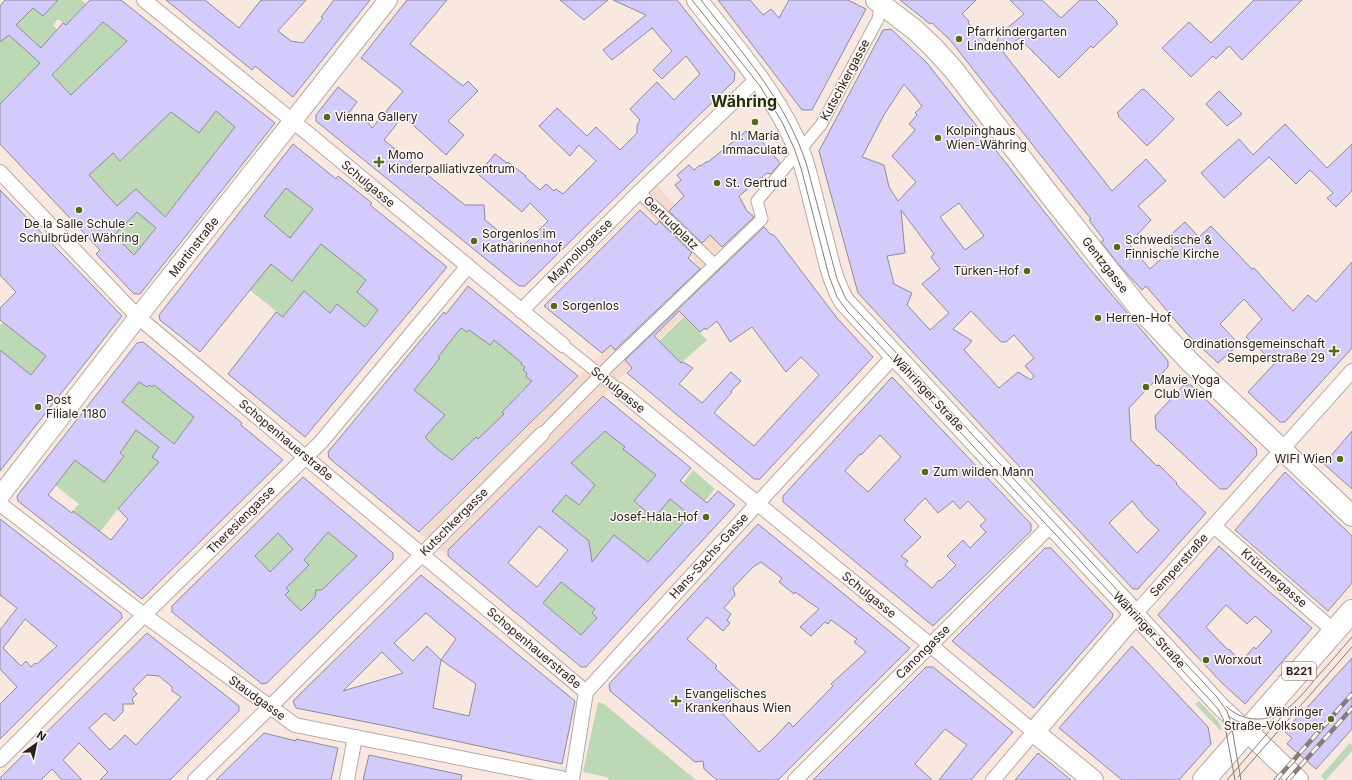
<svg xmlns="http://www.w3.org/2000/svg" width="1352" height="780" viewBox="0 0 1352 780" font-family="Inter,sans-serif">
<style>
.built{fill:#f4dbcf}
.green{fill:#bcd8b4}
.building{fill:#d3cbfc;stroke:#8e8c9a;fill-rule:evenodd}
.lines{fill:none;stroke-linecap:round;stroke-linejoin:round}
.pedestrian-casing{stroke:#b9a9a1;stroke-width:13}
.minor-casing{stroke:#b9a9a1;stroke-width:16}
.tertiary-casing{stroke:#b9a9a1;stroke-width:20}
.secondary-casing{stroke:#b9a9a1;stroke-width:22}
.primary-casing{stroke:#b9a9a1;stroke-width:24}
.pedestrian{stroke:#fff;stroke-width:11}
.minor{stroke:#fff;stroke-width:14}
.tertiary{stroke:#fff;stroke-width:18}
.secondary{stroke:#fff;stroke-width:20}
.primary{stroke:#fff;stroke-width:22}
.tram{stroke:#877c76;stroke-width:1}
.rail-casing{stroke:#877c76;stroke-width:4.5}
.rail{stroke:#fff8f5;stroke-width:3;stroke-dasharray:9;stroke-linecap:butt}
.poi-dot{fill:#546a1a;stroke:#fff8f5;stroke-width:1.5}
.labels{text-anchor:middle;stroke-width:3;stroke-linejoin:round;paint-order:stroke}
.shield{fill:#fff8f5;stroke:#68625f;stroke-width:1}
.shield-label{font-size:11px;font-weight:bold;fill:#28221f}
.poi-label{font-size:12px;fill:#28221f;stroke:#fff8f5;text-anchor:start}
.street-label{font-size:12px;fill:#28221f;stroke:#fff8f5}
.district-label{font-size:16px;font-weight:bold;fill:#25300a;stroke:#fff8f5}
</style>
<rect width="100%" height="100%" fill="#f9e8e0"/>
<!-- built -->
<polygon class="built" points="654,183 707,238 725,233 749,210 769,230 444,553 420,533 695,261 636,201"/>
<!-- green -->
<g class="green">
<polygon points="58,0 81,0 86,4 66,25 58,19 53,25 57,30 41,48 16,25 33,8 43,16"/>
<polygon points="103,22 127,41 71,95 40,64 0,104 0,42 8,34 40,63 48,56 60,67"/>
<polygon points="191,92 180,119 199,133 210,119 205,114 210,106 235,127 136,253 133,254 114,235 137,212 142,216 153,205 136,189 104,218 75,187 113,153 121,161"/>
<polygon points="286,188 313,209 300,226 366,280 357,292 366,299 395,290 362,329 330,313 304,291 283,317 250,290 247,245 292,281 312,256 264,216"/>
<polygon points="684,317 707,340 681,363 659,341"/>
<polygon points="3,322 46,356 31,375 0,350 0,325"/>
<path d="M473 325 488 337 485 342 490 345 494 340C504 348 529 362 526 377L539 378 525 390 523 389 513 400V401L504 414 478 439 476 437 450 462 423 438 445 415 414 390 440 358 438 357 461 328 467 332Z"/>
<polygon points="139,382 147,387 150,385 155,383 194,417 174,444 122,403"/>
<polygon points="134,428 159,447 153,457 159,462 118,509 100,532 73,511 79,504 55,485 75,460"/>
<polygon points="605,431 625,447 656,475 634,502 654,518 670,499 690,515 648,562 614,535 593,561 584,553 589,541 552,511 566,495 594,485 571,463"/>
<polygon points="693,470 715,489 705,501 683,483"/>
<polygon points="328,532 357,556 306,606 308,608 303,613 285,595 289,591 286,588 309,565 304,560"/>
<polygon points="278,533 294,549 270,572 255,557"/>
<polygon points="599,575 614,589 592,613 597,618 581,635 532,593 537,587 548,597 561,582 579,597"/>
<polygon points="1199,701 1219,722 1222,730 1219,729 1195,704"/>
<polygon points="598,702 604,704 696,780 609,780 607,777 583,772"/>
<polygon points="1350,743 1352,745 1352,751 1326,780 1325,780 1321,776"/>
</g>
<!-- building -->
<g class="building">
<path d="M5 0H58L43 16 33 8 16 25 41 48 63 23 66 25 90 0H121L275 123 140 294H134L96 254 100 250 0 144V104L40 63 9 35 0 42V6ZM103 22 127 41 71 95 52 75ZM216 111 235 127 165 217 136 189 117 206 89 175 113 153 120 161 171 112 199 133ZM137 212 156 228 134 255 114 235Z"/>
<polygon points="166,0 205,0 239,28 261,0 306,0 278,31 291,41 303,43 323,18 321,17 334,0 370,0 293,97 255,66 252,70"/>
<polygon points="407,0 447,0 410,44 463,86 468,81 478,91 448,121 464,135 446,155 403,116 384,140 465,205 484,205 485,218 484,219 520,249 548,221 530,203 522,212 478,174 495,154 507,163 508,162 526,176 525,177 540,190 546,184 554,191 556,189 563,194 596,161 579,145 570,156 539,126 557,108 587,136 596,127 620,150 637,133 637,125 640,120 630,109 657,82 674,100 700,74 686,56 662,79 653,70 672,51 652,28 612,60 603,50 646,15 613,0 677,0 735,73 734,81 525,286 519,286 316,121 316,115 338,87 357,102 348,114 365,118 372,128 403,91 361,58"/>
<polygon points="560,0 608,0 584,20"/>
<polygon points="718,0 750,0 763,15 771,9 779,18 789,0 848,0 866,9 812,110 802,110"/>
<polygon points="900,0 976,0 962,14 969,21 968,23 994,48 1000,34 1024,14 1010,0 1042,0 1061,18 1080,0 1096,0 1117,21 1116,23 1118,24 1093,48 1091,46 1059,78 1019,38 1003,52 1112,191 1146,159 1166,181 1138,206 1151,220 1137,235 1139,238 1130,246 1150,269 1173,248 1165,240 1185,222 1199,237 1211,226 1252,269 1254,268 1293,311 1308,295 1316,302 1352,262 1352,348 1285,422 1280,422 1248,392 1275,363 1246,337 1262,319 1244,299 1220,324 1239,344 1218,363 1186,333 1146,286 1142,290 1119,265 1101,242 1104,240 1089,220 1091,219 950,40 932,23 930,24"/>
<polygon points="1254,0 1302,0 1242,60 1229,46 1216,59 1213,56 1191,77 1162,48 1189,22 1211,43"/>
<path d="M891 29 927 63 1084 262 1168 361V367L1129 408 1131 440 1157 466 1159 465 1177 483 1176 484 1206 513 1138 589H1133L858 293 819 151 883 30ZM904 84 922 106 915 113 917 115 909 124 915 130 892 156 916 182 898 201 889 187 884 165 862 157 884 115ZM959 203 984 236 965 250 940 217ZM901 210 934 254 931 257 940 269 922 284 949 313 930 330 907 305 912 293 894 284 887 256 905 253ZM971 311 1001 342H1006L1014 335 1034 358 1025 366 1034 376 1031 380 1018 372 999 388 964 350 972 341 953 329ZM1132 501 1146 518 1159 530 1137 553 1109 523Z"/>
<polygon points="1142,89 1145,90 1174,119 1147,146 1118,116 1119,115 1117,113"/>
<polygon points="1219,91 1242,114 1227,126 1206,104"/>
<polygon points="1285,124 1327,168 1352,144 1352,191 1336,207 1327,198 1333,193 1310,170 1296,184 1269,157 1224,198 1201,173 1239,139 1253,155"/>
<polygon points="746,131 750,137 755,133 780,163 771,174 767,173 739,196 747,211 754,217 722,247 710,235 702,243 669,211 684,196 675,185 681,180 677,175 689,165 694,170 700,165 701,166 706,162 708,162"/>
<path d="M293 144 336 179 338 176 372 203 370 205 447 267 305 437 228 374 276 312 283 317 304 291 330 313 337 304 365 327 378 310 357 292 366 280 321 244 292 281 271 264 200 352 160 320 159 315ZM286 188 313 209 290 238 264 216Z"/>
<polygon points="0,190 122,316 0,471 0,350 31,375 46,356 0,320 0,308 16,292 0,275"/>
<polygon points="640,210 656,225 659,221 692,253 688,258 700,269 615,350 611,345 602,353 544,306"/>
<path d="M764 227 770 234 774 235 837 318 873 357 760 479H754L627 373 632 368 625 360ZM679 311 700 332 705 328 706 330 717 321 730 342 752 327 786 372 801 357 819 375 754 446 714 413 732 392 731 391 741 381 731 372 702 403 679 384 693 368 683 362 681 363 654 336Z"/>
<path d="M468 286 578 376 419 532 329 458 328 452 444 312 446 314ZM461 328 467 332 469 330 490 345 494 340 522 363 521 364 525 367 523 370 527 373 526 377 532 381 502 412 504 414 478 439 476 437 452 460 437 449 425 437 445 415 414 390 440 358 438 357Z"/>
<path d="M143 342 242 423 241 425 283 460 142 599 18 501 17 496 137 343ZM139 382 147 387 150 385 152 387 154 385 194 417 174 444 122 402ZM136 430 159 447 152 457 159 462 118 509 128 519 111 540 73 511 72 513 48 495 75 460 104 482 124 456 120 453Z"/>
<path d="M892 377 1031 524V531L933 626 783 502V496ZM880 435 901 457 868 492 845 471 860 454 861 455ZM925 498 938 513 953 501 960 509 968 501 986 520 980 526 986 532 970 548 963 540 947 556 956 565 940 581 939 580 932 588 905 565 908 561 901 556 921 537 904 520Z"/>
<polygon points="1184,385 1191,385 1256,448 1257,455 1227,489 1220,489 1156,429 1155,416"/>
<path d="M603 396 691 468 680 481 707 503 718 491 735 505 586 667H581L448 556V550ZM605 431 625 447 623 449 656 475 634 501 654 518 670 499 690 515 648 562 614 535 592 562 589 541 552 511 566 495 579 505 595 485 571 463ZM539 526 568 550 537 587 508 563ZM561 582 595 609 592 613 597 618 581 635 543 603Z"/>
<polygon points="1352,431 1352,489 1324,464"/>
<polygon points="1285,472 1352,536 1352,583 1328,611 1235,530"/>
<path d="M303 477 393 553V559L267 683 262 684 172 612V606ZM328 532 357 556 322 590H316L315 597 301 611 285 595 289 591 286 588 309 565 304 560ZM278 533 293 549 270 572 255 556Z"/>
<path d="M0 519 121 613 122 618 0 739V704L17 687 0 669V630L17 608 0 595ZM25 619 57 646 37 664 35 663 31 667 26 661 21 666 3 648Z"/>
<path d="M758 524 910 648 778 780H717L704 769 703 761 695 762 610 691 609 684ZM761 562 782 578 779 582 794 594 795 592 819 609 800 627 811 636 825 622 828 624 831 620 857 639 854 642 866 652 831 684 833 686 793 727 789 722 774 738 759 752 720 711 740 691 715 668 717 666 687 639 707 617 723 631 730 623 727 620 731 614 724 608 735 595 733 588 753 567Z"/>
<path d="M1219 546 1251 576 1312 628 1245 704 1222 683 1158 615ZM1226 605 1247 624 1255 616 1272 631 1256 649 1254 647 1241 662 1229 649 1228 650 1206 627Z"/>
<polygon points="1045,548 1051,548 1113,614 1112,618 1034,708 952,641"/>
<path d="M421 575 575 701 562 764 391 727 296 708 293 701ZM426 613 456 639 441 660 427 646 413 661 394 643ZM382 652 403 673 343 691ZM441 660 476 684 469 716 433 708Z"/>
<path d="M147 633 239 706V711L170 780H100L108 772 79 743 63 760 82 780H62L52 769 41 780H0V778ZM147 675 159 676 172 687V691L181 697 136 745 125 735 110 750 89 728 105 713 114 721 123 712V704H134L132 699 137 694 133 689Z"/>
<polygon points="1132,646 1208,727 1211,744 1179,780 1122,780 1059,728"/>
<polygon points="1352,658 1352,729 1316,769 1287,744 1292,738 1285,732 1302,711 1303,712"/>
<polygon points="926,667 933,667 1013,732 971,780 939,780 967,745 945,729 915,764 932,780 813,780"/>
<polygon points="264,733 296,741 296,739 338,748 331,780 216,780"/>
<polygon points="1038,753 1071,780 1015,780"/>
<polygon points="369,755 462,775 461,780 363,780"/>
</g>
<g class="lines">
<defs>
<g id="pedestrian">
<polyline points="639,192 714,264"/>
<polyline points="563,345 619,390"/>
<polyline points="542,434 611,364 762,219 757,201 821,125 878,19 881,3"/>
</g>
<g id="minor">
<polyline points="144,0 305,131 563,345"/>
<polyline points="0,172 138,317 586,692"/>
<polyline points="521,311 637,194 758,78"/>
<polyline points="619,390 923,639 1034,732 993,780"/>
<polyline points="0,504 144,615 295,725 561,778 565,780"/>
<polyline points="1214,526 1334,631"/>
<polyline points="1135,614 1352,371"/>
<polyline points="0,760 144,615 321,442 468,266"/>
<polyline points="195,780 270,707 542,434"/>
<polyline points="347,780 355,737"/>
<polyline points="572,780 586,692 757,504 894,356"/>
<polyline points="795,780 1051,525"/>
</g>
<g id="tertiary">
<polyline points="0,496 138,317 388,0"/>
<polyline points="1135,614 1221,707 1247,731"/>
</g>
<g id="secondary">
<path d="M697 0C736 50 780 98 802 158 811 187 817 217 825 246 829 265 834 284 844 301L1135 614 1034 732 1093 780"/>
<polyline points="876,0 915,30 933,47 953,69 1052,198 1139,308 1190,362 1352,516"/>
<polyline points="1247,731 1298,780"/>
</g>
<polyline id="primary" points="1204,780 1352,611"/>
</defs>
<!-- pedestrian casing -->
<use href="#pedestrian" class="pedestrian-casing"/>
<!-- minor casing -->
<use href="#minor" class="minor-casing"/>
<!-- tertiary casing -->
<use href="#tertiary" class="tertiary-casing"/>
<!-- secondary casing -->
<use href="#secondary" class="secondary-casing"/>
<!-- primary casing -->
<use href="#primary" class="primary-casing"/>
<!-- pedestrian -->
<use href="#pedestrian" class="pedestrian"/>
<!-- minor -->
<use href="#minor" class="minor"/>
<!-- tertiary -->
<use href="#tertiary" class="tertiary"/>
<!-- secondary -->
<use href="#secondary" class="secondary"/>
<!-- primary -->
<use href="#primary" class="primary"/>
<!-- tram -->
<g class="tram">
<polyline points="692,0 760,86 782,122 794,148 801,168 829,276 837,297 848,312 1210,700 1218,709 1224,721 1235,780"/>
<path d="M701 0C742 53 786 100 807 166L837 279 846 299 1216 696 1227 711 1231 723 1241 780"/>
<path d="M1226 706C1234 714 1243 718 1254 719 1283 721 1300 697 1317 677 1329 664 1340 651 1352 637"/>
<path d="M1228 716C1243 726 1260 728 1277 722"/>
<polyline points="1238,777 1352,647"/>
<polyline points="1227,780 1286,712"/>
</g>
<defs>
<g id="rail">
<polyline points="1276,780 1352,694"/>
<polyline points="1288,780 1352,708"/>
</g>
</defs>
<!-- rail casing -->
<use href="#rail" class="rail-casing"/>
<!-- rail -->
<use href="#rail" class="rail"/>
</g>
<!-- markers -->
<g class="poi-dot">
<circle cx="959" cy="39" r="4"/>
<circle cx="327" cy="117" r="4"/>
<circle cx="755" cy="122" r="4"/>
<circle cx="938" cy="138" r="4"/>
<path d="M377 156h4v4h4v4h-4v4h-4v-4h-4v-4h4z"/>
<circle cx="717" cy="183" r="4"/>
<circle cx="79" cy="210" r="4"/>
<circle cx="474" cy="241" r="4"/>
<circle cx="1117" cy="247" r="4"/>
<circle cx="1027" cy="271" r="4"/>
<circle cx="554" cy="306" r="4"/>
<circle cx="1098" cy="318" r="4"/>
<path d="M1332 345h4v4h4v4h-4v4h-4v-4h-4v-4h4z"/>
<circle cx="1146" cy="387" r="4"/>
<circle cx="38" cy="407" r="4"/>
<circle cx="1340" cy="459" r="4"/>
<circle cx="925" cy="472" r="4"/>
<circle cx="706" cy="517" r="4"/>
<circle cx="1206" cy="660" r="4"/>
<path d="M674 695h4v4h4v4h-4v4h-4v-4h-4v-4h4z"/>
<circle cx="1331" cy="719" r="4"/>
</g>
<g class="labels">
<!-- shield labels -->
<rect class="shield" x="1282" y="662" width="34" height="18" rx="3"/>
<g class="shield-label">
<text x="1299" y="675">B221</text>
</g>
<!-- poi labels -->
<g class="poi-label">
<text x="967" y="36">Pfarrkindergarten<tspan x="967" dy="14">Lindenhof</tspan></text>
<text x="335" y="121">Vienna Gallery</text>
<text x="946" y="135">Kolpinghaus<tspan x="946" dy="14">Wien-Währing</tspan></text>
<text x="755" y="140" text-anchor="middle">hl. Maria<tspan x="755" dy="14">Immaculata</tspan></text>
<text x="388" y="159">Momo<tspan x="388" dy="14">Kinderpalliativzentrum</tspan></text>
<text x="725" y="187">St. Gertrud</text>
<text x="79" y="228" text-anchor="middle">De la Salle Schule -<tspan x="79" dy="14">Schulbrüder Währing</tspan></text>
<text x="482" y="238">Sorgenlos im<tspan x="482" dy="14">Katharinenhof</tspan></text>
<text x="1125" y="244">Schwedische &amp;<tspan x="1125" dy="14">Finnische Kirche</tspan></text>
<text x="1019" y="275" text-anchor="end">Türken-Hof</text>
<text x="562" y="310">Sorgenlos</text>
<text x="1106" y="322">Herren-Hof</text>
<text x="1325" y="348" text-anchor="end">Ordinationsgemeinschaft<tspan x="1325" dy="14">Semperstraße 29</tspan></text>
<text x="1154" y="384">Mavie Yoga<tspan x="1154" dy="14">Club Wien</tspan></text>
<text x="46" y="404">Post<tspan x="46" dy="14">Filiale 1180</tspan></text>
<text x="1332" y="463" text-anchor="end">WIFI Wien</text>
<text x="933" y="476">Zum wilden Mann</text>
<text x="698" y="521" text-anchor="end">Josef-Hala-Hof</text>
<text x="1214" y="664">Worxout</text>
<text x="685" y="698">Evangelisches<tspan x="685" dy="14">Krankenhaus Wien</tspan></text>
<text x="1323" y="716" text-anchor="end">Währinger<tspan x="1323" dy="14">Straße-Volksoper</tspan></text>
</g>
<!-- street labels -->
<g class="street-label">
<text transform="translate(845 80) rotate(-62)" y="4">Kutschkergasse</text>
<text transform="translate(368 184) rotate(40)" y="4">Schulgasse</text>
<text transform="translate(671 223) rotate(44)" y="4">Gertrudplatz</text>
<text transform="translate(194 247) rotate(-52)" y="4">Martinstraße</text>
<text transform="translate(580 251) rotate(-45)" y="4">Maynollogasse</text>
<text transform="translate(1105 265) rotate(52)" y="4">Gentzgasse</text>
<text transform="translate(618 390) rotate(39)" y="4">Schulgasse</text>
<text transform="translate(928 393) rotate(47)" y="4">Währinger Straße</text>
<text transform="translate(286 440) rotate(40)" y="4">Schopenhauerstraße</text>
<text transform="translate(241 520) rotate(-45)" y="4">Theresiengasse</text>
<text transform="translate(454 522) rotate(-45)" y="4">Kutschkergasse</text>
<text transform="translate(709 556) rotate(-48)" y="4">Hans-Sachs-Gasse</text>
<text transform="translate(1179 565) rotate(-48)" y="4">Semperstraße</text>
<text transform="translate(1274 578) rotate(41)" y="4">Krütznergasse</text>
<text transform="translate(869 595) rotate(39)" y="4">Schulgasse</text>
<text transform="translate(1149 630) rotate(47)" y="4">Währinger Straße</text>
<text transform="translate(534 648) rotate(40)" y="4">Schopenhauerstraße</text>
<text transform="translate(923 652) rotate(-45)" y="4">Canongasse</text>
<text transform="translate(257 698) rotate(36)" y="4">Staudgasse</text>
</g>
<!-- district labels -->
<g class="district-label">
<text x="744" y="107">Währing</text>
</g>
</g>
<!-- north arrow -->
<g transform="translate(36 744) rotate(33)" stroke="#fff8f5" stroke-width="3" paint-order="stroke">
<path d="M0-3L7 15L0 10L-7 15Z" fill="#28221f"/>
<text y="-6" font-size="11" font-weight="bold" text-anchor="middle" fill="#28221f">N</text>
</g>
</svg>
